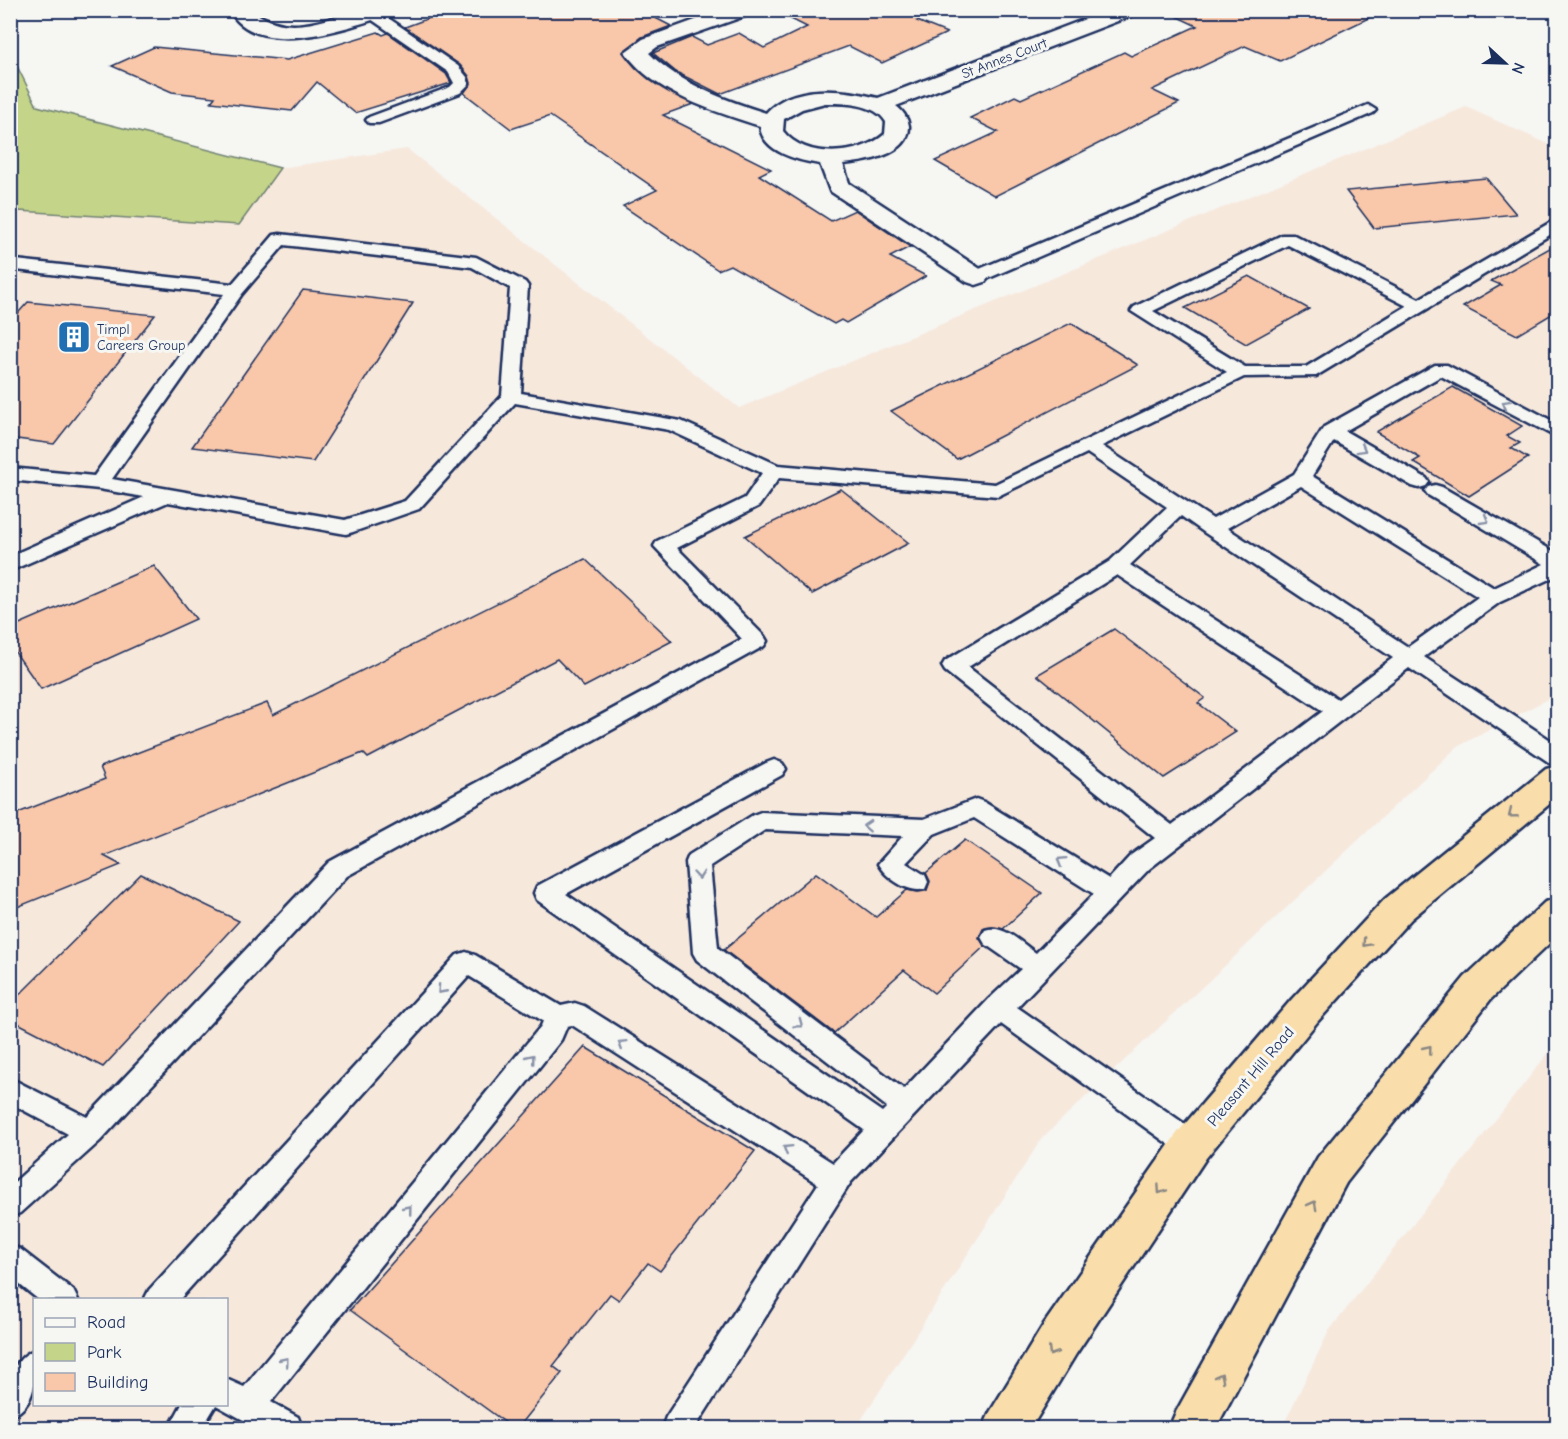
<svg xmlns="http://www.w3.org/2000/svg" width="1568" height="1439" viewBox="0 0 1568 1439" font-family="'Comic Neue',sans-serif">
<style>
.built{fill:#f7e8dc;fill-rule:evenodd}
.green{fill:#c4d489;stroke:#708274;stroke-width:1.5}
.building{fill:#f9c7a9;stroke:#1b2f5e;stroke-width:1.5}
.lines{fill:none;stroke-linecap:round;stroke-linejoin:round}
.lane-casing{stroke:#1b2f5e;stroke-width:5}
.street-casing{stroke:#1b2f5e;stroke-width:5}
.highway-casing{stroke:#1b2f5e;stroke-width:5}
.lane{fill:#f6f6f2;fill-rule:evenodd}
.street{fill:#f6f6f2;fill-rule:evenodd}
.highway{fill:#f9deab;fill-rule:evenodd}
.oneway{stroke:#8892a8}
.oneway2{stroke:#8a8684}
.labels{text-anchor:middle;stroke-width:6;stroke-linejoin:round;paint-order:stroke}
.far-street-label{font-size:14px;fill:#1b2f5e;stroke:#f6f6f2}
.far-poi-label{font-size:14px;fill:#1b2f5e;stroke:#f6f6f2;text-anchor:start}
.street-label{font-size:16px;fill:#1b2f5e;stroke:#f6f6f2}
</style>
<rect width="100%" height="100%" fill="#f6f6f2"/>
<filter id="ink" filterUnits="userSpaceOnUse"><feTurbulence type="fractalNoise" baseFrequency=".0167" numOctaves="2"/><feDisplacementMap in="SourceGraphic" scale="12" xChannelSelector="R" yChannelSelector="G"/><feConvolveMatrix kernelMatrix="1 2 1 2 8 2 1 2 1" color-interpolation-filters="sRGB"/></filter>
<g filter="url(#ink)">
<!-- built -->
<g class="built">
<path d="M1466 107 1557 148V694L1457 747 1042 1138 856 1428H11L10 220 19 211 239 225 280 168 407 149 739 408ZM34 1300H226V1404H34Z"/>
<polygon points="1557,1042 1557,1428 1282,1428 1329,1331"/>
</g>
<!-- green -->
<polygon class="green" points="11,54 37,106 280,168 239,225 19,211 11,220"/>
<!-- building -->
<g class="building">
<polygon points="451,10 640,10 671,26 642,37 623,52 636,68 651,81 693,104 663,115 771,169 759,175 831,221 855,210 910,247 890,257 926,276 846,323 841,320 834,324 730,265 718,270 623,206 657,190 550,116 511,129 464,93 471,83 469,76 460,65 405,27"/>
<polygon points="773,10 933,10 934,15 917,21 947,33 882,63 849,46 720,94 676,72 653,53 692,37 707,45 739,33 764,48 807,27"/>
<polygon points="1163,10 1385,10 1280,61 1245,46 1152,90 1179,103 995,196 935,161 998,132 970,118 1015,96 1021,99 1124,52 1131,56 1197,26"/>
<polygon points="378,32 383,35 388,33 446,74 451,83 355,113 317,82 292,111 211,102 215,97 172,92 112,66 154,47 287,60"/>
<polygon points="1486,178 1516,214 1374,228 1346,191"/>
<polygon points="1557,244 1557,311 1517,335 1463,307 1501,285 1491,281"/>
<polygon points="1249,276 1309,309 1246,344 1185,308"/>
<polygon points="303,290 413,303 313,462 192,447"/>
<polygon points="28,302 155,315 54,444 10,438 10,322"/>
<polygon points="1071,323 1138,365 957,459 891,411"/>
<polygon points="1453,387 1522,426 1507,436 1520,443 1511,448 1528,458 1469,496 1413,462 1420,458 1376,432"/>
<polygon points="841,489 909,543 812,594 745,536"/>
<polygon points="585,559 672,641 584,687 557,659 368,758 363,753 104,856 121,865 10,910 10,816 105,779 100,767 267,703 273,715"/>
<polygon points="154,566 196,619 41,689 10,645 10,628"/>
<polygon points="1114,629 1205,698 1198,703 1236,732 1164,778 1037,675"/>
<polygon points="965,840 1042,893 1003,929 992,927 983,929 979,938 985,946 934,993 904,970 834,1033 724,950 816,873 876,917 907,890 918,892 927,890 930,881 926,873"/>
<polygon points="141,874 239,921 103,1067 10,1019 10,1004"/>
<polygon points="585,1047 755,1151 660,1271 648,1263 619,1300 610,1294 553,1366 562,1373 518,1428 513,1428 350,1310"/>
</g>
<g class="lines">
<defs>
<g id="lane">
<polygon points="368,11 378,11 458,66 467,77 469,84 460,93 379,123 369,123 366,120 369,117 450,87 454,83 448,72 368,17 366,14"/>
<polygon points="1368,105 1376,110 1373,113 982,281 970,281 967,277 970,273"/>
<path d="M1558 218V230L1316 376 1244 377 1102 446 1213 519 1294 474 1324 427 1435 365H1447L1558 424V438L1441 376 1345 431 1426 478 1429 482 1426 486 1419 488 1412 486 1334 441 1312 476 1494 588 1544 564 1428 495 1425 491 1428 487 1435 485 1442 487 1558 554V575L1500 602 1424 657 1558 745V765L1550 763 1409 668 1149 869 1017 1007 1202 1136 1206 1145 1202 1154 1192 1157 1182 1154 1001 1024 851 1182 695 1428H662L666 1417 818 1184 572 1025 567 1026 561 1040 271 1402 298 1417 302 1428H258L216 1405 202 1428H169L182 1404H226V1379L244 1387 541 1026 543 1021 469 976 179 1300H144L149 1290 457 955 466 952 475 955 561 1006 575 1003 584 1006 833 1163 864 1130 537 900 534 893 537 886 766 763 774 760 782 763 786 769 782 775 566 894 882 1112 887 1107 697 960 693 953 686 862 689 855 753 815 761 812 924 819 976 799 984 802 1109 879 1131 855 1155 838 945 671 942 666 945 661 1110 561 1167 507 1087 453 998 496 779 478 759 506 677 548 764 636 767 641 764 646 347 876 100 1141 20 1213 10 1217V1186L68 1134 10 1103V1078L87 1117 329 862 742 639 654 546 657 541 745 498 762 473 669 430 515 403 419 509 353 532 346 534 168 502 10 571V556L144 497 99 489 10 480V468L94 476 224 294 16 270 10 269V261L16 260 232 284 274 235 280 234 476 257 525 282 528 286 521 393 681 421 778 465 995 484 1227 372 1131 311 1134 307 1282 235H1294L1419 299ZM284 245 472 267 510 288 502 396 405 501 345 520 112 479 242 294ZM1288 245 1407 306 1306 367H1245L1153 311ZM1301 486 1478 597 1408 647 1227 528ZM1181 516 1205 533 1393 658 1338 699 1130 565ZM1117 575 1323 711 1172 825 968 667ZM974 818 1094 894 1036 953C1021 943 1004 924 985 930L981 937 985 944 1021 969 989 999 904 1089 718 948 710 866 765 830 903 836 878 864C886 878 909 894 925 889L928 882 925 875 906 863 934 834Z"/>
<polygon points="10,1246 20,1249 73,1290 78,1300 39,1300 10,1277"/>
<path d="M34 1350C37 1375 37 1406 10 1417 10 1391 6 1362 34 1350Z"/>
</g>
<g id="street">
<path d="M234 10H255L254 12C292 38 322 18 361 11 371 9 383 10 394 10L391 14C351 27 262 59 232 14Z"/>
<path d="M723 10H754L751 14 657 47 649 53C680 84 725 100 766 113 792 83 844 89 878 98L1109 10H1139L1136 14 896 106C902 110 908 118 909 126 910 155 865 162 843 164L849 183 985 272 989 277 985 282 976 285 967 282 830 191 820 164C799 161 762 152 760 126 714 111 654 94 625 52L643 39ZM825 103C844 103 875 103 886 122L885 134C860 156 805 160 783 131L784 119 802 109Z"/>
</g>
<g id="highway">
<polygon points="1558,766 1558,797 1411,919 1318,1021 1206,1158 1076,1354 1031,1428 983,1428 990,1412 1044,1324 1178,1132 1292,999 1385,899 1546,769"/>
<polygon points="1558,898 1558,935 1491,999 1346,1183 1216,1428 1169,1428 1176,1412 1318,1157 1465,977 1545,902"/>
</g>
</defs>
<!-- lane casing -->
<use href="#lane" class="lane-casing"/>
<!-- street casing -->
<use href="#street" class="street-casing"/>
<!-- highway casing -->
<use href="#highway" class="highway-casing"/>
<!-- lane -->
<use href="#lane" class="lane"/>
<!-- street -->
<use href="#street" class="street"/>
<!-- highway -->
<use href="#highway" class="highway"/>
</g>
<!-- one-way arrows -->
<defs><path id="oneway-chevron" d="M-2-3.5L2.5 0L-2 3.5" fill="none" stroke-width="1.6" stroke-linecap="round" stroke-linejoin="round" transform="scale(1.5)"/></defs>
<g class="oneway">
<use href="#oneway-chevron" transform="translate(1506 404) rotate(-151)"/>
<use href="#oneway-chevron" transform="translate(1362 449) rotate(30)"/>
<use href="#oneway-chevron" transform="translate(1485 520) rotate(30)"/>
<use href="#oneway-chevron" transform="translate(867 826) rotate(-177)"/>
<use href="#oneway-chevron" transform="translate(1061 861) rotate(-148)"/>
<use href="#oneway-chevron" transform="translate(699 875) rotate(85)"/>
<use href="#oneway-chevron" transform="translate(441 990) rotate(132)"/>
<use href="#oneway-chevron" transform="translate(799 1024) rotate(37)"/>
<use href="#oneway-chevron" transform="translate(622 1044) rotate(-148)"/>
<use href="#oneway-chevron" transform="translate(531 1058) rotate(-51)"/>
<use href="#oneway-chevron" transform="translate(787 1149) rotate(-148)"/>
<use href="#oneway-chevron" transform="translate(408 1209) rotate(-51)"/>
<use href="#oneway-chevron" transform="translate(285 1361) rotate(-51)"/>
</g>
<g class="oneway2">
<use href="#oneway-chevron" transform="translate(1512 814) rotate(141)"/>
<use href="#oneway-chevron" transform="translate(1366 943) rotate(133)"/>
<use href="#oneway-chevron" transform="translate(1428 1049) rotate(-51)"/>
<use href="#oneway-chevron" transform="translate(1161 1190) rotate(124)"/>
<use href="#oneway-chevron" transform="translate(1313 1205) rotate(-62)"/>
<use href="#oneway-chevron" transform="translate(1052 1352) rotate(121)"/>
<use href="#oneway-chevron" transform="translate(1220 1377) rotate(-62)"/>
</g>
</g>
<!-- icons -->
<defs>
<symbol id="building-square" viewBox="-11 -11 22 22"><rect x="-9" y="-9" width="18" height="18" rx="4" fill="#1f6fb2" stroke="#f6f6f2"/><path d="M-4-6H4V6H1V3H-1V6H-4ZM-2.5-4.3h1.7v1.8h-1.7ZM.8-4.3h1.7v1.8H.8ZM-2.5-1h1.7V.8h-1.7ZM.8-1h1.7V.8H.8Z" fill="#fff"/></symbol>
</defs>
<g fill-rule="evenodd">
<use href="#building-square" x="55" y="318" width="38" height="38"/>
</g>
<g class="labels">
<!-- far-street labels -->
<g class="far-street-label">
<text transform="translate(1004 58) rotate(-21)" y="5">St Annes Court</text>
</g>
<!-- far-poi labels -->
<g class="far-poi-label">
<text x="97" y="334">Timpl<tspan x="97" dy="16">Careers Group</tspan></text>
</g>
<!-- street labels -->
<g class="street-label">
<text transform="translate(1250 1076) rotate(-50)" y="6">Pleasant Hill Road</text>
</g>
</g>
<!-- margin -->
<rect width="1568" height="1439" fill="none" stroke="#f6f6f2" stroke-width="36"/>
<rect x="18" y="18" width="1532" height="1403" fill="none" stroke="#1b2f5e" stroke-width="2" filter="url(#ink)"/>
<!-- legend -->
<rect x="33" y="1298" width="195" height="108" fill="#f6f6f2" stroke="#9ea6b7" stroke-width="1.5"/>
<rect x="45" y="1318" width="30" height="9" fill="#f6f6f2" stroke="#9ea6b7" stroke-width="1.5"/>
<text x="87" y="1328" font-size="18" fill="#1b2f5e">Road</text>
<rect x="45" y="1343" width="30" height="18" fill="#c4d489" stroke="#9ea6b7" stroke-width="1.5"/>
<text x="87" y="1358" font-size="18" fill="#1b2f5e">Park</text>
<rect x="45" y="1373" width="30" height="18" fill="#f9c7a9" stroke="#9ea6b7" stroke-width="1.5"/>
<text x="87" y="1388" font-size="18" fill="#1b2f5e">Building</text>
<!-- north arrow -->
<g transform="translate(1505 63) rotate(112)" stroke="#f6f6f2" stroke-width="4.5" paint-order="stroke">
<path d="M0-4.5L10 22L0 15L-10 22Z" fill="#1b2f5e"/>
<text y="-9" font-size="16" font-weight="bold" text-anchor="middle" fill="#1b2f5e">N</text>
</g>
</svg>
